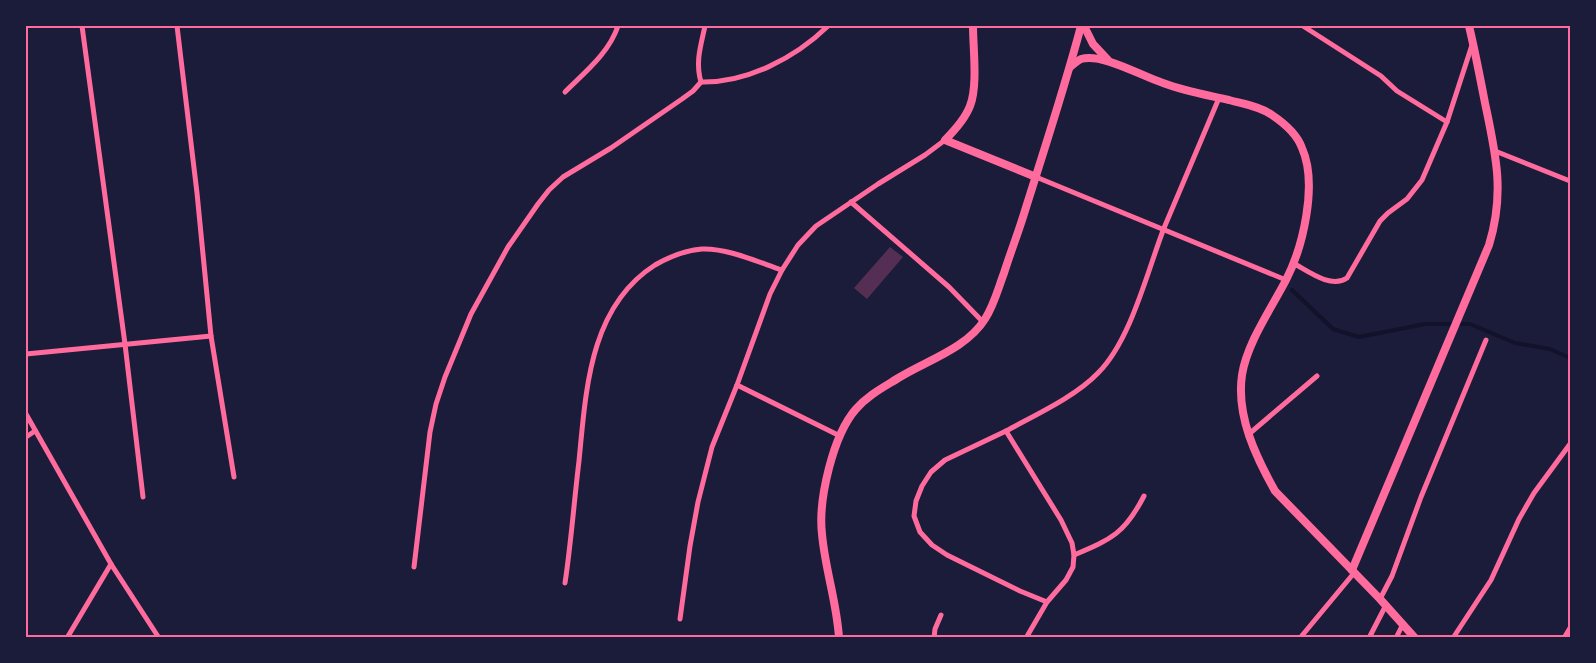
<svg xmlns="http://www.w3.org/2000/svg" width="1596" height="663" viewBox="0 0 1596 663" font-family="Signika,sans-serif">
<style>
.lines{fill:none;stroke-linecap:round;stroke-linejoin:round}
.stream{stroke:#12122b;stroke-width:4}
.building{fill:#542f53}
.minor{stroke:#ff6b9d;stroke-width:5}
.secondary{stroke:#ff6b9d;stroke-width:8}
.neatline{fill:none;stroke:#ff6b9d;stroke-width:2}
</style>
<rect width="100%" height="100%" fill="#1b1b3a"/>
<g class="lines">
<!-- stream -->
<polyline class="stream" points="1292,290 1333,329 1359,337 1425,324 1470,324 1515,343 1550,349 1570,358"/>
</g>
<!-- building -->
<polygon class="building" points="890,247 903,257 867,299 854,288"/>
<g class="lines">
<!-- minor -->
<g class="minor">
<polyline points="82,26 125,344 143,497"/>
<polyline points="177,26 197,193 211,336 234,477"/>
<polyline points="1303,26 1381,76 1397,91 1447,122"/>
<path d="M701 82C747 83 795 58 828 26"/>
<path d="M701 82C695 62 701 45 705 26"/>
<path d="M565 92C585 72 609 53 618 26"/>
<polyline points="1495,151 1570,181"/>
<polyline points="1036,177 1286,280"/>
<polyline points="851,202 949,287 983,322"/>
<path d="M1293 263C1308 271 1331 289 1347 278L1380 221 1388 213 1407 199 1422 180 1447 122 1472 45"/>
<polyline points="26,354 211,336"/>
<polyline points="737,385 840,436"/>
<polyline points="26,414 111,564 159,638"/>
<path d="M1006 431C1035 415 1075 397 1098 373 1131 340 1147 272 1164 228 1182 185 1201 141 1219 98"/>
<polyline points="1249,434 1317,376"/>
<polyline points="26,437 35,431"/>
<path d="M1074 555C1112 539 1125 533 1144 496"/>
<polyline points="414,567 430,432 436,404 445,377 471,314 508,247 538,204 549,190 563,177 611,148 682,99 693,91 701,82"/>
<path d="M565 583C571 543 574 502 579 461 586 391 589 307 655 265 669 257 687 250 702 249 727 248 758 262 782 270"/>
<polyline points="1380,599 1392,576 1421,497 1486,340"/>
<polyline points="680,619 690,546 698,502 712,447 737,385 770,294 782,270 798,245 816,226 878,184 925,155 945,140"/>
<polyline points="67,638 111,564"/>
<polyline points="934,638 935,629 941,615"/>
<polyline points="1026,638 1047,602 1066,580 1073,567 1074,555 1072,543 1061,520 1006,431 945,460 931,472 922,486 916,501 914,516 920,532 932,545 947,555 1020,591 1047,602"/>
<polyline points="1300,638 1354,573"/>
<polyline points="1369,638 1386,605"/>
<polyline points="1396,638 1403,624"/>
<polyline points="1453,638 1491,580 1519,519 1534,493 1570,444"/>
<polyline points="1564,638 1570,628"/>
</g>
<!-- secondary -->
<g class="secondary">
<path d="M973 26C973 48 978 86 970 106 965 119 955 130 945 140L1036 177"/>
<polyline points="1084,26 1093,44 1108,60"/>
<path d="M1070 67C1074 64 1077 61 1081 59 1103 53 1141 76 1163 83 1184 91 1207 95 1229 100 1243 104 1259 106 1272 115 1284 123 1297 134 1302 148 1318 184 1303 247 1286 280 1271 309 1247 343 1242 375 1236 416 1256 457 1275 491L1380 599 1415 638"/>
<path d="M1352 570 1489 245C1505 193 1496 155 1485 103 1480 77 1475 51 1469 26"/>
<path d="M839 638C837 603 825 569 822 534 818 500 833 435 856 409 868 395 884 387 900 377 928 360 967 348 985 319 994 305 998 289 1004 273 1010 254 1017 236 1023 217 1043 153 1064 90 1081 26"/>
</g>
</g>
<!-- border -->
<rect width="1596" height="663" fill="none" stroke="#1b1b3a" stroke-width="54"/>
<rect x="27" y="27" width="1542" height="609" class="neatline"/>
</svg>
